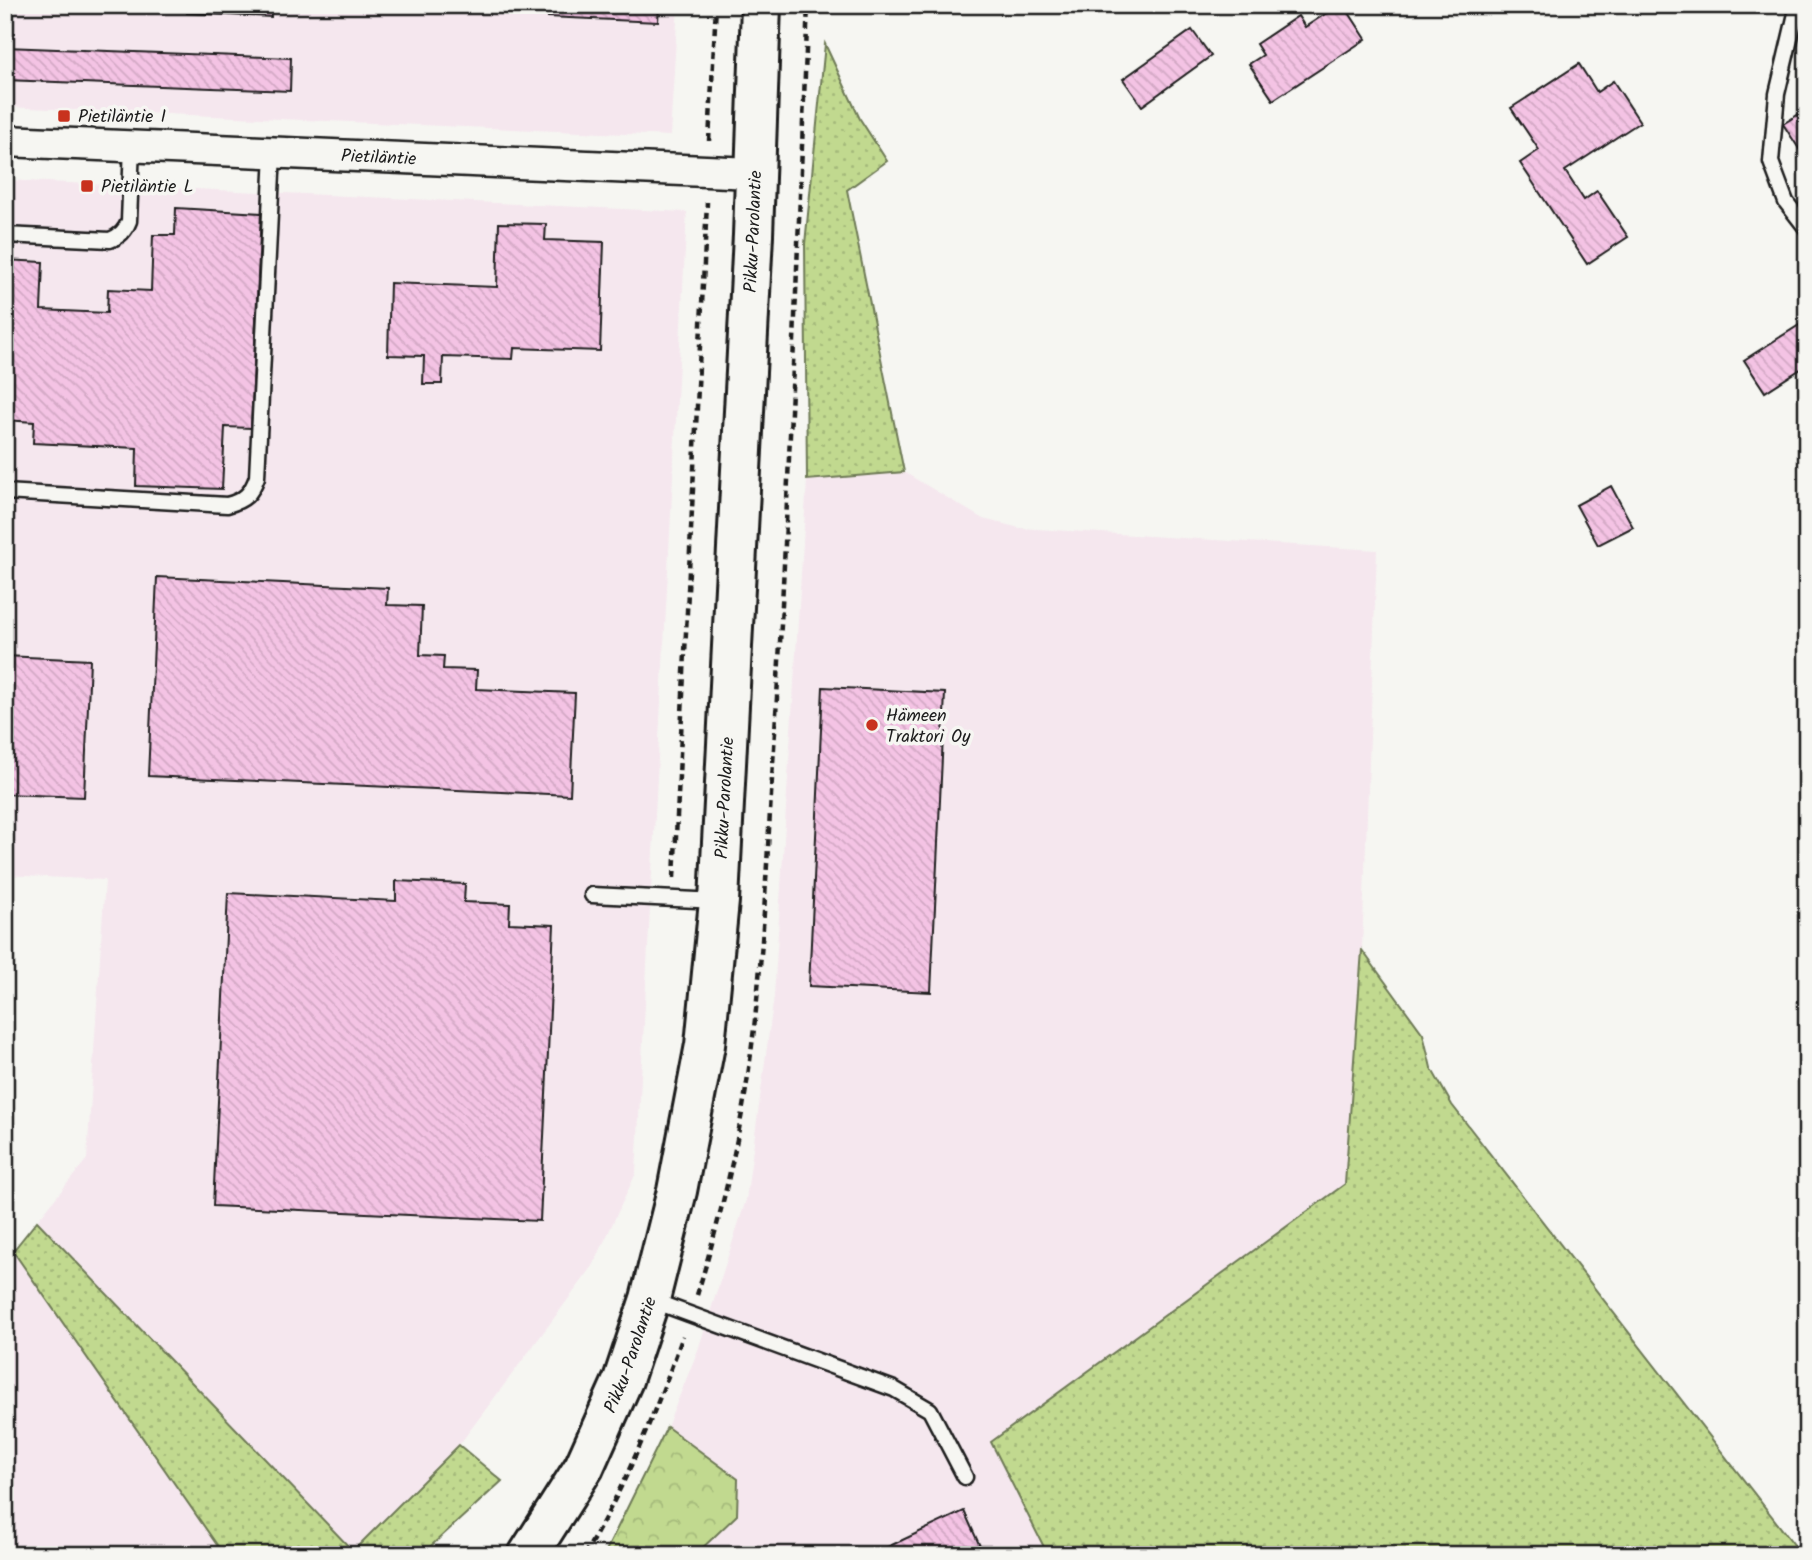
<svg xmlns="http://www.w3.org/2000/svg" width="1812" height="1560" viewBox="0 0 1812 1560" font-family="Kalam,sans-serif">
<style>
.built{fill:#f5e7ee}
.grass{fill:url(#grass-dots);stroke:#6e7a56;stroke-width:2}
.forest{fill:url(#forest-crowns);stroke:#6e7a56;stroke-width:2}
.building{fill:url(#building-back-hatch);stroke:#1c1c1c;stroke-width:2}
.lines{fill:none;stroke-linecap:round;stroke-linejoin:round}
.service-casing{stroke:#1c1c1c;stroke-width:19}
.minor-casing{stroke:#1c1c1c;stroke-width:35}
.secondary-casing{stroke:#1c1c1c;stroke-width:44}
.path{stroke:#1c1c1c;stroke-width:4.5;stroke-dasharray:7 5;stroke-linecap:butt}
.service{stroke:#f6f6f2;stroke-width:14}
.minor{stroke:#f6f6f2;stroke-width:30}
.secondary{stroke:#f6f6f2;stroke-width:38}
.poi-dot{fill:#c8321e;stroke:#f6f6f2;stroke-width:2.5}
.labels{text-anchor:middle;stroke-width:7;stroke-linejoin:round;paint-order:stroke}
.poi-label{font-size:18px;fill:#1c1c1c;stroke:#f6f6f2;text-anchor:start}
.street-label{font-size:18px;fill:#1c1c1c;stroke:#f6f6f2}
</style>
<defs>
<pattern id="grass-dots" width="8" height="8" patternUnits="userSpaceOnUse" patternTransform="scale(1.75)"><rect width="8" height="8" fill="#c1d98f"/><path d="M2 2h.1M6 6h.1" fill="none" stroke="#a5ba7b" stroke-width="1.8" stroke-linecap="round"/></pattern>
<pattern id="forest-crowns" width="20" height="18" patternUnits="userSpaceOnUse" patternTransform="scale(1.75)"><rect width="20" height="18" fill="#c1d98f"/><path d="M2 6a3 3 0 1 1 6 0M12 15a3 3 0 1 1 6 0" fill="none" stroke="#a5ba7b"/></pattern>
<pattern id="building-back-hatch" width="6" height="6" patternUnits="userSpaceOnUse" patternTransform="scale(1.75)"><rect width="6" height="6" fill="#f4c3e4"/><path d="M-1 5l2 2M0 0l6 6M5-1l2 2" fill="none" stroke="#d1a7c3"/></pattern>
</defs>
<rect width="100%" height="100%" fill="#f6f6f2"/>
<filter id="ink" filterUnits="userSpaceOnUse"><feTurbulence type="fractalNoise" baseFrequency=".0143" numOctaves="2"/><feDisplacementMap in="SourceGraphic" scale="14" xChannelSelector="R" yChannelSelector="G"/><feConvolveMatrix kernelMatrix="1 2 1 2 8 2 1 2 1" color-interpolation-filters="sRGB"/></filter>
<g filter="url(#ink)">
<!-- built -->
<g class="built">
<polygon points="5,5 678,5 670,136 5,107"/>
<polygon points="5,180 687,212 636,1173 593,1266 459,1445 353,1551 37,1221 87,1159 105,880 5,875"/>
<polygon points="904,472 983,519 1020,528 1377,550 1362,950 1345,1184 991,1442 1048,1555 695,1555 737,1515 738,1479 667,1427 698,1350 746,1200 774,996 807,480"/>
<polygon points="5,1235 13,1251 224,1555 5,1555"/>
</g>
<!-- grass -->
<g class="grass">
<polygon points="825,44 860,119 887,161 847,190 904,472 807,480 805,244"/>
<polygon points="1362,950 1423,1034 1431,1068 1452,1105 1802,1555 1048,1555 991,1442 1345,1184"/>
<polygon points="37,1221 353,1551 459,1445 502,1481 421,1555 224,1555 13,1251"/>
</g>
<!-- forest -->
<polygon class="forest" points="667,1427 738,1479 737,1515 695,1555 604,1555"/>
<!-- building -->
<g class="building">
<polygon points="187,5 271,5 271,17 187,13"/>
<polygon points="548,5 659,5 658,22 548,17"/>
<polygon points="1339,5 1344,5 1366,39 1273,100 1249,64 1263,55 1256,44 1298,16 1305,27"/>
<polygon points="1192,30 1211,56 1142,106 1123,79"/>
<polygon points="5,47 291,58 290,91 5,80"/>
<polygon points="1579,64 1597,92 1613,81 1640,122 1565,171 1584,200 1597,191 1628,237 1587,264 1520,163 1539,150 1511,108"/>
<polygon points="1807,109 1807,161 1783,124"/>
<polygon points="176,208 261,213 251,428 225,427 222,489 136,486 137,448 33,443 34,422 5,420 5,260 43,262 41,310 107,313 108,289 151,291 153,235 175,235"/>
<polygon points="499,223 546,224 545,240 604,242 600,351 514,348 513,359 443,357 442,384 423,384 424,356 388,355 390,283 497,287"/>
<polygon points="1807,320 1807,365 1765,392 1744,360"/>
<polygon points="1611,486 1633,527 1598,545 1576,505"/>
<polygon points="157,577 388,588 387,605 422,606 420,655 444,656 443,669 477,670 476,689 575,693 570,795 148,776"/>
<polygon points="5,656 90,660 84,797 5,794"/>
<polygon points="823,687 945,693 931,992 809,986"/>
<polygon points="396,881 465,884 464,902 510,904 509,923 554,925 540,1221 213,1206 228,893 396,901"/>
<polygon points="964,1511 984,1555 879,1555 877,1552"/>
</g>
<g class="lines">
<defs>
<g id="service">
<polyline points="1798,5 1777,94 1771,162 1786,202 1807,229"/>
<path d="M5 235 110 240C120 236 125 231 129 221L132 146"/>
<path d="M5 492 227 505C245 500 251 494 257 477L273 153"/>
<polyline points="592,895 718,901"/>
<polyline points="651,1300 894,1389 930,1410 965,1477"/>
</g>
<g id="minor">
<path id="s1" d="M5 141 753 173"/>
</g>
<g id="secondary">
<path id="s2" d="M528 1555 584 1467 623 1380 650 1299 677 1191 705 1045 719 901 753 235 761 5"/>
</g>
</defs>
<!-- service casing -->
<use href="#service" class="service-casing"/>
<!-- minor casing -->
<use href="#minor" class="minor-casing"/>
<!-- secondary casing -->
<use href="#secondary" class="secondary-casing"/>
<!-- path -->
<g class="path">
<polyline points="709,141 716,5"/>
<polyline points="674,878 707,202"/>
<path d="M697 1295C721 1216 741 1135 751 1053 764 952 767 850 774 748 789 501 797 253 808 5"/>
<path d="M584 1555C626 1486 655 1412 683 1336"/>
</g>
<!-- service -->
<use href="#service" class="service"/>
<!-- minor -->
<use href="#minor" class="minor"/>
<!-- secondary -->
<use href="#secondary" class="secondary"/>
</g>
</g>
<!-- markers -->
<g class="poi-dot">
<rect x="57" y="109" width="14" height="14" rx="3.5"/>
<rect x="80" y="179" width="14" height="14" rx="3.5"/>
<circle cx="872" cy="725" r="7"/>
</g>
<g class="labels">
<!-- poi labels -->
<g class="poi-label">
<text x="78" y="122">Pietiläntie I</text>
<text x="101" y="192">Pietiläntie L</text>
<text x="886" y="721">Hämeen<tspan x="886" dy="21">Traktori Oy</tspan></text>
</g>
<!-- street labels -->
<g class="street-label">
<text dy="6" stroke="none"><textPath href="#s1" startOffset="374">Pietiläntie</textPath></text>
<text dy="6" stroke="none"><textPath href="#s2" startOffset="1360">Pikku-Parolantie</textPath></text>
<text dy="6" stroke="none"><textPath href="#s2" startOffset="793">Pikku-Parolantie</textPath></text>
<text dy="6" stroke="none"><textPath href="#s2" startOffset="226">Pikku-Parolantie</textPath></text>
</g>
</g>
<!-- margin -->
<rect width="1812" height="1560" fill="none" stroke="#f6f6f2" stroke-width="28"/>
<rect x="14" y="14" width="1784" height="1532" fill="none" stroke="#1c1c1c" stroke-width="2.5" filter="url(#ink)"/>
</svg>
